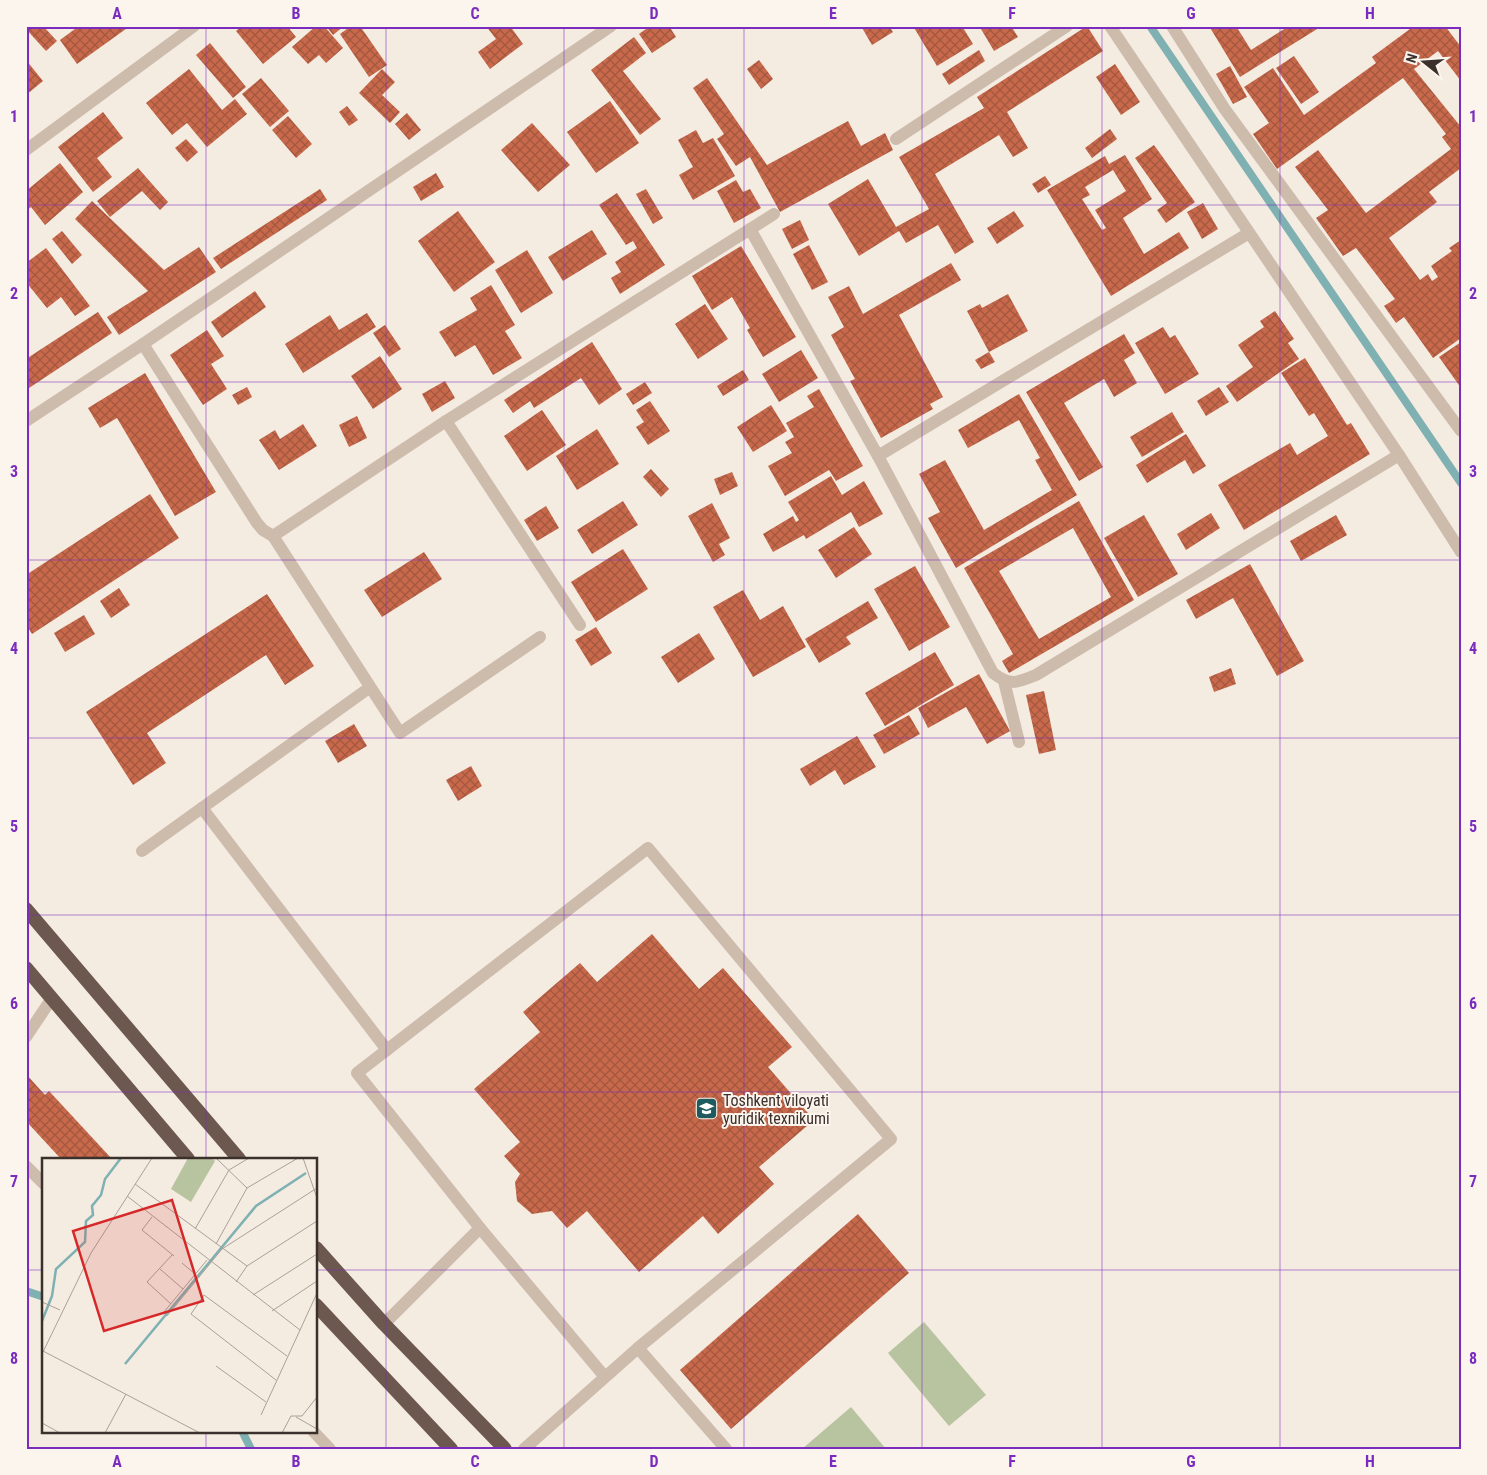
<svg xmlns="http://www.w3.org/2000/svg" width="1487" height="1475" viewBox="0 0 1487 1475" font-family="'Roboto Condensed',sans-serif">
<style>
.garden{fill:#b8c4a0}
.lines{fill:none;stroke-linecap:round;stroke-linejoin:round}
.stream{stroke:#7fb0b2;stroke-width:8}
.building{fill:url(#building-cross-hatch);fill-rule:evenodd}
.service{stroke:#cdbbac;stroke-width:12}
.minor{stroke:#cdbbac;stroke-width:12}
.trunk{stroke:#6c584f;stroke-width:14}
.grid{fill:none;stroke:#7b2cbf;stroke-width:1;stroke-opacity:0.55}
.labels{text-anchor:middle;stroke-width:4;stroke-linejoin:round;paint-order:stroke}
.poi-label{font-size:16px;fill:#3b302b;stroke:#fbf5ee;text-anchor:start}
.inset-river{fill:none;stroke:#7fb0b2;stroke-width:2.5}
.inset-road{fill:none;stroke:#aaa098;stroke-width:1}
.view{fill:#d62828;fill-opacity:0.15;stroke:#d62828;stroke-width:2.5}
.inset-edge{fill:none;stroke:#3b302b;stroke-width:2.5}
.neatline{fill:none;stroke:#7b2cbf;stroke-width:2}
.grid-label{font-size:16px;text-anchor:middle;font-weight:bold;fill:#7b2cbf}
</style>
<defs>
<pattern id="building-cross-hatch" width="8" height="8" patternUnits="userSpaceOnUse" patternTransform="scale(1.25)"><rect width="8" height="8" fill="#c8694b"/><path d="M0 0l8 8M0 8l8-8" fill="none" stroke="#a4573f"/></pattern>
</defs>
<rect width="100%" height="100%" fill="#f4ebe1"/>
<!-- garden -->
<g class="garden">
<polygon points="924,1322 986,1395 949,1426 888,1353"/>
<polygon points="851,1407 886,1449 802,1449"/>
</g>
<g class="lines">
<!-- stream -->
<g class="stream">
<polyline points="1150,26 1461,483"/>
<polyline points="26,1291 44,1297"/>
<polyline points="242,1431 251,1449"/>
</g>
</g>
<!-- building -->
<g class="building">
<polygon points="26,26 43,26 57,41 46,51 26,29"/>
<polygon points="79,26 130,26 77,64 60,40"/>
<polygon points="242,26 287,26 296,37 263,64 236,31"/>
<polygon points="316,26 324,26 343,48 326,63 319,55 308,64 292,47"/>
<polygon points="326,26 344,26 333,35"/>
<polygon points="351,26 360,26 387,65 369,77 340,34"/>
<polygon points="486,26 510,26 523,44 490,69 478,52 496,39"/>
<polygon points="650,26 669,26 676,37 652,53 639,34"/>
<polygon points="861,26 889,26 893,32 872,45"/>
<polygon points="913,26 962,26 973,44 937,66"/>
<polygon points="986,26 1011,26 1018,37 994,51 981,29"/>
<polygon points="1087,26 1103,51 1007,112 1028,148 1013,157 999,135 935,174 974,242 955,254 938,225 906,243 899,231 859,256 828,204 868,179 896,227 929,209 899,157 984,108 977,97"/>
<polygon points="1209,26 1236,26 1251,50 1289,26 1322,26 1240,77"/>
<polygon points="1414,26 1445,26 1461,47 1461,81 1438,51 1414,69 1461,127 1461,168 1429,192 1437,202 1389,238 1420,280 1428,274 1432,281 1438,277 1431,266 1452,251 1449,248 1461,240 1461,338 1433,358 1404,317 1396,323 1384,306 1395,299 1356,248 1343,256 1316,218 1328,210 1295,167 1318,150 1366,213 1451,149 1442,137 1446,134 1403,78 1277,169 1253,134 1269,123 1244,87 1273,68 1304,115 1376,63 1372,57"/>
<polygon points="634,37 646,53 623,71 661,119 640,135 591,70"/>
<polygon points="210,43 246,87 233,98 196,55"/>
<polygon points="979,50 985,61 949,85 942,74"/>
<polygon points="1294,56 1319,92 1301,104 1276,68"/>
<polygon points="26,60 43,81 26,95"/>
<polygon points="759,60 773,79 761,89 747,69"/>
<polygon points="1115,64 1140,102 1121,115 1096,77"/>
<polygon points="1230,66 1247,97 1233,104 1216,74"/>
<polygon points="189,69 222,110 235,99 247,114 207,147 187,123 172,135 146,103"/>
<polygon points="382,69 395,82 382,95 400,112 390,123 359,93"/>
<polygon points="261,78 289,111 270,127 242,94"/>
<polygon points="707,78 767,165 848,121 861,146 885,133 893,150 780,212 750,157 736,166 717,139 724,134 693,88"/>
<polygon points="610,101 639,143 596,173 567,132"/>
<polygon points="347,106 358,120 349,126 339,112"/>
<polygon points="103,112 123,138 97,158 112,177 93,192 58,147"/>
<polygon points="407,113 421,130 409,140 395,124"/>
<polygon points="288,116 312,144 296,158 272,130"/>
<polygon points="532,123 570,165 538,192 501,150"/>
<polygon points="1110,129 1117,139 1092,158 1085,148"/>
<polygon points="696,130 703,143 713,138 735,176 693,200 679,175 693,167 678,140"/>
<polygon points="186,139 198,152 187,162 175,148"/>
<polygon points="1154,145 1195,202 1166,223 1157,210 1167,203 1135,158"/>
<path d="M1125 155 1152 199 1123 218 1144 254 1179 232 1189 248 1111 296 1047 190 1105 156 1109 164ZM1113 170 1126 191 1095 210 1106 228 1102 230 1082 199 1090 195 1085 187Z"/>
<polygon points="60,163 83,192 45,225 31,207 26,211 26,191"/>
<polygon points="138,168 168,202 160,210 142,191 110,217 97,201"/>
<polygon points="436,173 444,187 421,201 413,187"/>
<polygon points="1045,176 1051,185 1038,193 1032,184"/>
<polygon points="736,180 743,192 750,189 761,208 734,223 717,191"/>
<polygon points="320,189 327,200 221,269 213,258"/>
<polygon points="646,189 663,218 653,224 636,194"/>
<polygon points="617,193 665,265 620,294 611,278 621,272 615,262 637,248 633,241 626,245 599,205"/>
<polygon points="92,201 164,270 199,247 216,272 119,335 107,317 148,291 75,219"/>
<polygon points="1203,203 1218,229 1202,239 1187,212"/>
<polygon points="458,211 495,262 454,292 418,241"/>
<polygon points="1014,211 1024,226 997,244 987,228"/>
<polygon points="800,220 809,240 792,249 782,229"/>
<polygon points="592,230 607,254 563,281 548,257"/>
<polygon points="62,231 82,255 72,264 52,239"/>
<polygon points="809,245 828,282 812,290 793,254"/>
<polygon points="741,246 796,337 763,357 747,330 750,328 732,297 712,310 692,276"/>
<polygon points="46,248 90,306 75,316 61,297 47,308 26,282 26,263"/>
<polygon points="527,250 553,293 521,313 495,270"/>
<polygon points="951,263 961,280 899,315 943,397 930,404 933,409 881,438 850,381 855,379 831,335 844,327 828,297 849,286 863,314"/>
<polygon points="491,285 515,325 505,331 522,358 493,375 475,345 455,357 439,332 477,310 470,298"/>
<polygon points="255,291 266,307 222,338 211,322"/>
<polygon points="1008,294 1028,331 989,352 967,311 980,304 982,308"/>
<polygon points="705,304 728,339 698,359 675,324"/>
<polygon points="1275,311 1294,339 1288,343 1299,359 1237,402 1226,386 1253,367 1238,345 1264,327 1260,321"/>
<polygon points="98,312 112,333 26,390 26,359"/>
<polygon points="367,313 376,327 303,373 285,344 330,315 339,330"/>
<polygon points="385,325 401,349 389,357 373,333"/>
<polygon points="1163,327 1170,338 1175,335 1199,374 1165,394 1135,343"/>
<polygon points="207,330 224,356 211,364 227,389 203,405 170,355"/>
<polygon points="1124,334 1135,353 1124,360 1137,383 1114,397 1104,379 1064,403 1103,467 1079,481 1026,392"/>
<polygon points="592,342 622,389 599,405 581,378 534,408 530,401 513,413 504,400"/>
<polygon points="1461,342 1461,388 1439,357"/>
<polygon points="801,350 818,378 779,402 762,374"/>
<polygon points="989,352 995,362 981,369 975,360"/>
<polygon points="380,356 402,389 373,409 351,376"/>
<polygon points="1305,358 1347,425 1351,423 1370,454 1244,530 1218,485 1290,443 1297,455 1328,436 1314,413 1309,416 1281,373"/>
<polygon points="743,370 749,380 723,396 717,386"/>
<polygon points="145,373 216,492 175,516 117,418 100,428 88,408"/>
<polygon points="445,381 455,398 432,412 422,394"/>
<polygon points="645,382 652,393 633,405 626,394"/>
<polygon points="247,387 252,397 238,405 232,395"/>
<polygon points="1219,387 1229,402 1206,416 1197,401"/>
<polygon points="819,389 863,466 836,481 829,470 785,496 768,466 792,453 785,442 794,437 786,423 814,407 807,396"/>
<polygon points="1019,394 1077,495 956,568 928,518 940,512 919,474 945,460 984,530 1052,490 1035,460 1040,458 1019,420 968,448 958,430"/>
<polygon points="650,401 670,431 648,445 636,427 644,422 636,410"/>
<polygon points="771,405 787,431 753,452 737,427"/>
<polygon points="542,410 566,445 527,471 504,436"/>
<polygon points="1172,412 1184,432 1142,457 1130,437"/>
<polygon points="357,416 367,438 349,447 339,425"/>
<polygon points="303,424 317,446 279,470 259,440 275,430 280,439"/>
<polygon points="597,429 619,464 577,490 556,456"/>
<polygon points="1186,434 1206,466 1193,474 1185,460 1147,483 1136,465"/>
<polygon points="651,469 669,489 661,497 643,477"/>
<polygon points="732,472 738,486 720,495 714,479"/>
<polygon points="831,476 842,495 864,481 883,514 859,527 851,512 806,539 804,535 773,552 763,534 793,516 796,522 799,520 788,502"/>
<polygon points="150,494 179,538 32,634 26,624 26,575"/>
<polygon points="623,501 638,525 592,554 577,530"/>
<path d="M1079 501 1134 600 1009 673 1002 661 1013 654 964 568ZM1073 528 1111 597 1039 639 999 571Z"/>
<polygon points="712,503 730,538 719,544 725,555 713,562 688,516"/>
<polygon points="546,506 559,528 537,541 524,520"/>
<polygon points="1211,513 1220,528 1186,550 1177,534"/>
<polygon points="1144,515 1178,574 1138,597 1104,538"/>
<polygon points="1336,515 1347,535 1301,561 1290,541"/>
<polygon points="854,527 872,554 836,578 818,550"/>
<polygon points="623,549 648,589 596,622 571,582"/>
<polygon points="424,552 442,579 382,617 364,590"/>
<polygon points="1250,564 1304,661 1277,676 1233,598 1196,619 1186,600"/>
<polygon points="915,566 950,627 909,651 874,589"/>
<polygon points="119,588 130,605 111,618 100,601"/>
<polygon points="743,590 760,620 783,606 806,647 753,677 713,607"/>
<polygon points="267,594 314,666 285,685 266,655 147,733 166,763 133,785 86,712"/>
<polygon points="868,601 878,618 846,637 851,644 819,663 805,639"/>
<polygon points="84,615 95,634 65,652 54,633"/>
<polygon points="596,627 612,653 591,666 575,640"/>
<polygon points="699,633 715,659 678,683 661,657"/>
<polygon points="935,652 954,685 885,726 865,693"/>
<polygon points="1231,668 1236,684 1214,692 1209,677"/>
<polygon points="979,674 1010,731 987,744 966,707 928,728 918,708"/>
<polygon points="1044,691 1056,750 1039,754 1026,695"/>
<polygon points="909,715 920,734 884,754 873,735"/>
<polygon points="354,724 367,746 338,763 325,741"/>
<polygon points="857,736 876,767 844,785 835,770 810,786 800,769"/>
<polygon points="471,766 482,786 458,801 446,780"/>
<polygon points="652,934 699,989 723,968 792,1047 768,1067 814,1120 759,1167 774,1184 718,1234 703,1216 639,1272 587,1211 567,1228 552,1211 532,1214 517,1201 515,1182 520,1174 504,1156 520,1142 474,1089 540,1032 523,1012 580,963 597,982"/>
<polygon points="26,1074 45,1095 49,1091 112,1159 61,1159 26,1121"/>
<polygon points="858,1214 909,1273 731,1429 680,1370"/>
</g>
<g class="lines">
<!-- service -->
<g class="service">
<polyline points="446,421 580,625"/>
<polyline points="273,536 400,733 540,637"/>
<polyline points="1004,681 1019,742"/>
<polyline points="202,808 387,1050"/>
<polyline points="142,851 369,688"/>
<polyline points="26,1037 52,998"/>
<polyline points="26,1166 44,1184"/>
<polyline points="384,1324 480,1228"/>
<polyline points="638,1348 726,1449"/>
<polyline points="313,1431 330,1449"/>
<polyline points="524,1449 638,1348 891,1139 648,848 357,1073 480,1228 605,1377"/>
</g>
<!-- minor -->
<g class="minor">
<polyline points="1110,26 1399,455 1461,552"/>
<polyline points="1172,26 1224,108 1461,431"/>
<polyline points="896,139 1067,26"/>
<polyline points="26,150 194,26"/>
<path d="M750 229 878 456 993 673C1010 686 1017 683 1036 675L1399 455"/>
<polyline points="143,344 257,523 263,530 273,536 446,421 774,214"/>
<polyline points="26,421 143,344 611,26"/>
<polyline points="878,456 1249,233"/>
</g>
<!-- trunk -->
<g class="trunk">
<polyline points="26,909 239,1159"/>
<polyline points="26,968 188,1159"/>
<polyline points="316,1248 384,1324 505,1449"/>
<polyline points="316,1305 451,1449"/>
</g>
</g>
<!-- grid -->
<path class="grid" d="M206 26V1159M386 26V1449M564 26V1449M744 26V1449M922 26V1449M1102 26V1449M1280 26V1449M26 205H1461M26 382H1461M26 560H1461M26 738H1461M26 915H1461M26 1092H1461M26 1270H44M316 1270H1461M206 1431V1449"/>
<!-- icons -->
<defs>
<symbol id="university-square" viewBox="-11 -11 22 22"><rect x="-9" y="-9" width="18" height="18" rx="4" fill="#1f5a5e" stroke="#fbf5ee"/><path d="M0-5L7-2L0 1L-7-2ZM-4 1L0 2.5L4 1V4Q0 6-4 4Z" fill="#fff"/></symbol>
</defs>
<g fill-rule="evenodd">
<use href="#university-square" x="694" y="1096" width="25" height="25"/>
</g>
<g class="labels">
<!-- poi labels -->
<g class="poi-label">
<text x="723" y="1106">Toshkent viloyati<tspan x="723" dy="18">yuridik texnikumi</tspan></text>
</g>
</g>
<!-- overview -->
<g transform="translate(42 1158)">
<rect width="275" height="275" fill="#f4ebe1"/>
<path d="M146 0H169L173 3 149 44 129 31Z" fill="#b8c4a0"/>
<path class="inset-river" d="M0 163 10 138 14 111 43 84 44 63 51 57 50 48 59 37 63 21 79 0M83 206 214 48 264 15"/>
<path class="inset-road" d="M174 0 205 30 256 0M261 0 275 40M93 26 205 108 275 63M85 38 258 172M110 59 100 72 132 98M153 71 187 12 207 0M174 86 205 30M140 105 153 116M118 111 141 131M194 124 205 108M211 137 275 96M0 144 18 152M129 146 105 124 130 97M230 153 275 123M122 154 165 102M125 158 180 91 275 30M1 193 158 275M0 196 49 95 110 0M174 208 224 244M234 222 149 156 162 137 245 198M219 257 275 135M254 259 275 271M0 265 18 275M63 275 84 236M240 275 249 258H260L275 239"/>
<path class="view" d="M130 42 161 143 62 173 31 73Z"/>
<rect width="275" height="275" class="inset-edge"/>
</g>
<!-- border -->
<rect width="1487" height="1475" fill="none" stroke="#fbf5ee" stroke-width="55"/>
<!-- north arrow -->
<g transform="translate(1424 62) rotate(287)" stroke="#fbf5ee" stroke-width="4" paint-order="stroke">
<path d="M0-4L9 19L0 12L-9 19Z" fill="#3b302b"/>
<text y="-8" font-size="14" font-weight="bold" text-anchor="middle" fill="#3b302b">N</text>
</g>
<rect x="28" y="28" width="1432" height="1420" class="neatline"/>
<g class="grid-label">
<text x="117" y="19">A</text>
<text x="296" y="19">B</text>
<text x="475" y="19">C</text>
<text x="654" y="19">D</text>
<text x="833" y="19">E</text>
<text x="1012" y="19">F</text>
<text x="1191" y="19">G</text>
<text x="1370" y="19">H</text>
<text x="14" y="122">1</text>
<text x="1473" y="122">1</text>
<text x="14" y="299">2</text>
<text x="1473" y="299">2</text>
<text x="14" y="477">3</text>
<text x="1473" y="477">3</text>
<text x="14" y="654">4</text>
<text x="1473" y="654">4</text>
<text x="14" y="832">5</text>
<text x="1473" y="832">5</text>
<text x="14" y="1009">6</text>
<text x="1473" y="1009">6</text>
<text x="14" y="1187">7</text>
<text x="1473" y="1187">7</text>
<text x="14" y="1364">8</text>
<text x="1473" y="1364">8</text>
<text x="117" y="1467">A</text>
<text x="296" y="1467">B</text>
<text x="475" y="1467">C</text>
<text x="654" y="1467">D</text>
<text x="833" y="1467">E</text>
<text x="1012" y="1467">F</text>
<text x="1191" y="1467">G</text>
<text x="1370" y="1467">H</text>
</g>
</svg>
